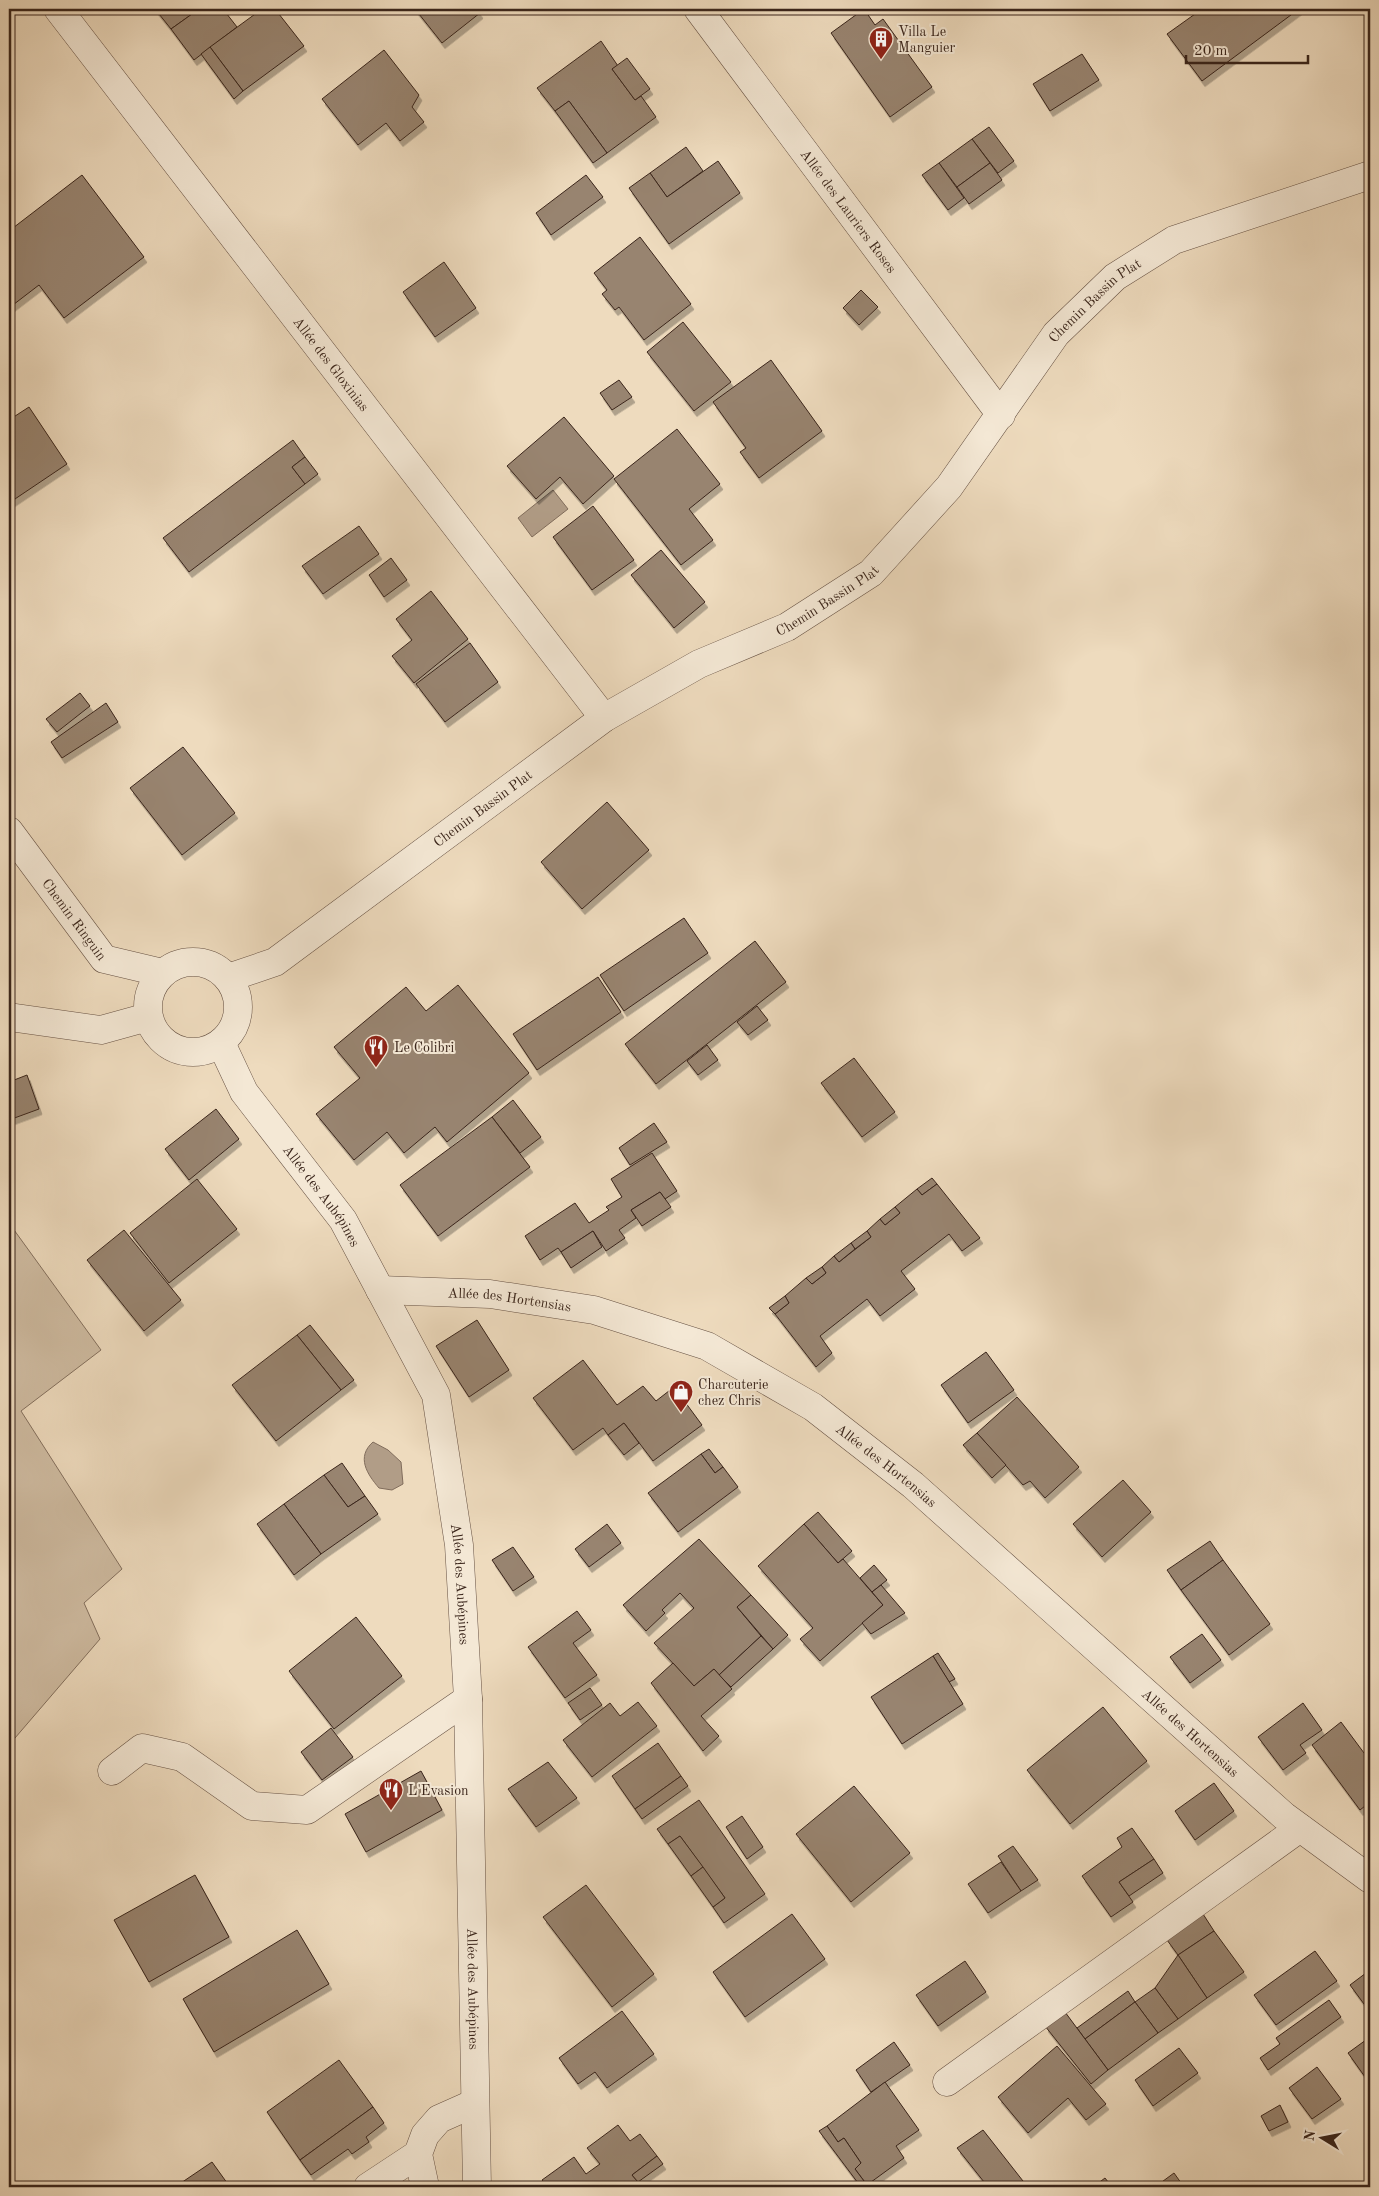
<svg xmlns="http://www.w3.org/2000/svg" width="1379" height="2196" viewBox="0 0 1379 2196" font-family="'Old Standard TT',serif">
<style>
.green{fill:#cfbca2;stroke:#84705e}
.water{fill:#b19d87;stroke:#816d5c}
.building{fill:#988470;stroke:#3a251b;filter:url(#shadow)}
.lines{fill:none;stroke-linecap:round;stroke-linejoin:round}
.minor-casing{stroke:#675244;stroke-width:29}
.minor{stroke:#f4e8d5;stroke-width:28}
.labels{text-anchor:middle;stroke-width:4;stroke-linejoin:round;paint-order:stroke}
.poi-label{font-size:14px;fill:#3a251b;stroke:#f4e8d5;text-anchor:start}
.street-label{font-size:14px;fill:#3a251b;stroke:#f4e8d5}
</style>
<defs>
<filter id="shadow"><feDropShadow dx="3" dy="5.5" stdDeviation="0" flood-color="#0004"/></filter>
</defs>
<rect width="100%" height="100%" fill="#eedbbe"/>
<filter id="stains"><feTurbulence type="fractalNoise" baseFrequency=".004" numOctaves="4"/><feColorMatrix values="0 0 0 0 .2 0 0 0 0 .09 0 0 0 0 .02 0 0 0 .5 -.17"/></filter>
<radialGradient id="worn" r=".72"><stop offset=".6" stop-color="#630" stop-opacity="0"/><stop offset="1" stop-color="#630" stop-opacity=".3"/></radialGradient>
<!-- green -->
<polygon class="green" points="9,1223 101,1350 21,1411 122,1569 84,1603 100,1639 9,1745"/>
<!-- water -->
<g class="water">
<polygon points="553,490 568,509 532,537 518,518"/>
<path d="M373 1442 388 1450 401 1462 403 1484 392 1490 379 1488C367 1474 356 1457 373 1442Z"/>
</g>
<!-- building -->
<g class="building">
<polygon points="155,9 188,9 192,14 171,29"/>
<polygon points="188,9 223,9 237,27 194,60 171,29 192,14"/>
<polygon points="262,9 275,9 304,46 243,91 210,47"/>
<polygon points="415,9 477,9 480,13 442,43"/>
<polygon points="864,9 875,25 883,19 932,87 890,117 831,33"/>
<polygon points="1202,9 1299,9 1202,81 1167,34"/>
<polygon points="601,41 618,66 612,69 635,100 641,96 656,117 607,153 569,101 555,111 537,88"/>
<polygon points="210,47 243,91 234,99 201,54"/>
<polygon points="384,50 419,95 412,107 424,122 400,141 386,123 358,145 322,99"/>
<polygon points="1082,54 1099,80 1050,111 1033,84"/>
<polygon points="627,58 650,89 635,100 612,69"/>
<polygon points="569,101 607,153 593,163 555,111"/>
<polygon points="989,127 1014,161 998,173 972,139"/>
<polygon points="972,139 990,163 957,187 939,163"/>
<polygon points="686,147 703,171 667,197 650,173"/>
<polygon points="718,161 740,193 669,244 629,188 650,173 667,197"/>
<polygon points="939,163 964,198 948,210 922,175"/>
<polygon points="990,163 1002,180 969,204 957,187"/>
<polygon points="82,175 144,257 64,318 39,285 9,308 9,231"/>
<polygon points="586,175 603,197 551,235 536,213"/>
<polygon points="640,237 691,304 644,340 619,307 615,310 602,294 607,290 594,273"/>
<polygon points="444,262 476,308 435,337 403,292"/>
<polygon points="861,290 878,307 859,325 843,308"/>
<polygon points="683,322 731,382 694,411 647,352"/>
<polygon points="771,360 822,431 759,478 740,452 746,448 713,402"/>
<polygon points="619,380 632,397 612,410 600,393"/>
<polygon points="29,407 67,464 9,503 9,420"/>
<polygon points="564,417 614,476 583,504 560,477 536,499 507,466"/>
<polygon points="677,429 720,484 689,509 713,540 681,565 614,479"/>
<polygon points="293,440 305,457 292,467 305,484 189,572 163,538"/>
<polygon points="305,457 318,474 305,484 292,467"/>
<polygon points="593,506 634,560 592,590 553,537"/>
<polygon points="359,526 379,554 323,594 302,566"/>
<polygon points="661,550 705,602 674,628 631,575"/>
<polygon points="391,558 407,580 384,597 369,575"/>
<polygon points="431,591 468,639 414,683 392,656 412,640 396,619"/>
<polygon points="470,643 498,682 445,722 416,684"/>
<polygon points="80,693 90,706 57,732 46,719"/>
<polygon points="106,703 118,722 62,758 51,742"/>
<polygon points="183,747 235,813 182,855 130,788"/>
<polygon points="607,802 649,850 582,909 541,862"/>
<polygon points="684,918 708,953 624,1011 600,975"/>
<polygon points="755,941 786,982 656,1084 625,1044"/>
<polygon points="598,977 621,1012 537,1070 513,1034"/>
<polygon points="458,985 529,1073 447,1142 435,1127 404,1153 387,1132 354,1160 316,1114 360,1078 334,1047 406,987 426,1011"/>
<polygon points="757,1006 768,1020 748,1035 737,1022"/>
<polygon points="707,1045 718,1060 698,1075 687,1061"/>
<polygon points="854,1058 895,1112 862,1137 821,1083"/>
<polygon points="27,1075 39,1109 9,1120 9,1082"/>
<polygon points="513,1100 541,1137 520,1153 492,1117"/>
<polygon points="216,1109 239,1139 189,1180 165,1149"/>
<polygon points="492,1117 530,1167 438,1236 400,1185"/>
<polygon points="654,1123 667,1142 630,1165 619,1148"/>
<polygon points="652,1153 677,1191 665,1199 660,1192 631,1210 636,1218 619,1230 625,1238 606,1251 593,1231 561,1252 558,1248 540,1260 525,1236 575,1203 589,1223 609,1210 606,1207 622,1197 611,1179"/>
<polygon points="932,1178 937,1184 922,1195 917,1189"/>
<polygon points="197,1179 237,1229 169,1283 130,1233"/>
<polygon points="937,1184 980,1238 962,1251 949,1234 901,1271 915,1289 880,1316 867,1299 820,1336 832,1353 816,1367 775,1314 789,1303 785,1296 806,1278 812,1284 826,1273 822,1267 834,1256 839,1262 871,1237 867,1231 880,1219 885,1225 900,1213 895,1207 917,1189 922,1195"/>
<polygon points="660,1192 671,1207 642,1226 631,1210"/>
<polygon points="895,1207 900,1213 885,1225 880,1219"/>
<polygon points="124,1230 181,1300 144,1331 87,1260"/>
<polygon points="593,1231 602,1247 571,1268 561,1252"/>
<polygon points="867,1231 871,1237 855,1249 851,1243"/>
<polygon points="851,1243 855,1249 839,1262 834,1256"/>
<polygon points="822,1267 826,1273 812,1284 806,1278"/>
<polygon points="785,1296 789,1303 775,1314 769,1308"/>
<polygon points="477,1320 509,1370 469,1397 436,1346"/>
<polygon points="310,1325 354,1380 341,1390 297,1335"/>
<polygon points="297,1335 341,1390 276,1441 232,1385"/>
<polygon points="986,1352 1014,1390 968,1423 941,1385"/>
<polygon points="583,1360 617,1405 643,1386 656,1401 674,1387 702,1425 653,1461 624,1423 608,1435 603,1428 573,1450 533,1398"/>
<polygon points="1017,1397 1079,1467 1045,1498 1030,1481 1023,1485 977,1433"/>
<polygon points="624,1423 639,1443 624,1455 608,1435"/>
<polygon points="977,1433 1006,1465 992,1478 963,1445"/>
<polygon points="709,1449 723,1467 715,1473 701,1454"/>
<polygon points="701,1454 715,1473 723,1467 738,1487 678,1532 648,1493"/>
<polygon points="342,1463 365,1496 348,1507 324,1475"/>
<polygon points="324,1475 348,1507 365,1496 378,1514 321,1554 284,1504"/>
<polygon points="1123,1480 1151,1512 1102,1557 1073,1524"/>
<polygon points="284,1504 321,1554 294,1575 257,1524"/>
<polygon points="818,1512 852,1551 838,1563 804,1524"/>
<polygon points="607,1524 621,1543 589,1567 575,1549"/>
<polygon points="804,1524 838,1563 843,1559 883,1605 820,1661 800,1639 813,1628 758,1566"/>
<polygon points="699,1539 751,1595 737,1607 761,1636 719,1675 714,1669 694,1686 654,1643 694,1608 680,1593 662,1610 665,1613 646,1631 623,1605"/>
<polygon points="1210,1541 1223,1560 1181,1590 1167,1570"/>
<polygon points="513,1547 534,1577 513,1591 492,1560"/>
<polygon points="1223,1560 1270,1624 1229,1655 1181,1590"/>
<polygon points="874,1565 887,1580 872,1592 860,1578"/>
<polygon points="881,1585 905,1613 871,1634 862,1623 883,1605 872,1592"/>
<polygon points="751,1595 788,1635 773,1649 737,1607"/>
<polygon points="577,1611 591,1630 573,1643 597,1675 565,1698 528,1647"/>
<polygon points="356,1617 402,1676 334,1729 289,1671"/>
<polygon points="1202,1634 1221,1660 1190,1683 1170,1657"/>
<polygon points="761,1636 773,1649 731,1687 719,1675"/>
<polygon points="938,1653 955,1679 949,1682 933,1656"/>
<polygon points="933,1656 963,1704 902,1744 871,1697"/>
<polygon points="673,1663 694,1686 714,1669 732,1689 701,1716 719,1736 703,1751 651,1683"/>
<polygon points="590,1688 602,1705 580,1720 568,1703"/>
<polygon points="638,1702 657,1726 592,1777 563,1740 610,1703 620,1716"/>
<polygon points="1303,1703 1322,1730 1300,1745 1306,1753 1283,1770 1258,1737"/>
<polygon points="1103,1707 1147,1761 1070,1824 1027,1770"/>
<polygon points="1341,1722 1370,1761 1370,1802 1360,1810 1312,1745"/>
<polygon points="331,1728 353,1757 322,1780 301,1752"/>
<polygon points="658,1743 681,1776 635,1809 612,1776"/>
<polygon points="548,1762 577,1798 536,1827 508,1789"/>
<polygon points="421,1771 442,1810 366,1852 345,1814"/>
<polygon points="681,1776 688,1786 642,1819 635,1809"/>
<polygon points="1214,1783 1234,1811 1195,1840 1175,1811"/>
<polygon points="854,1786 910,1853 851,1902 796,1834"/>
<polygon points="699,1800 765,1894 724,1923 713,1907 725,1898 680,1836 668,1844 657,1829"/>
<polygon points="742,1816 763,1847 747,1859 726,1827"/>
<polygon points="1132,1828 1154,1859 1119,1882 1133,1902 1111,1917 1082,1876 1122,1847 1117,1838"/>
<polygon points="680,1836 703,1867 691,1876 668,1844"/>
<polygon points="1013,1846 1038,1880 1021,1891 998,1856"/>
<polygon points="1154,1859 1163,1873 1129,1896 1119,1882"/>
<polygon points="1001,1862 1021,1891 988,1913 968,1884"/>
<polygon points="703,1867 725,1898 713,1907 691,1876"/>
<polygon points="195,1875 229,1937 149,1982 114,1920"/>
<polygon points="586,1885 654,1974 612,2007 543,1917"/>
<polygon points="792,1914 825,1959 745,2017 713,1972"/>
<polygon points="1203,1914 1214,1931 1178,1955 1167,1940"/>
<polygon points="297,1930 329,1984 214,2052 183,1999"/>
<polygon points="1214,1931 1244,1972 1207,1998 1178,1955"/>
<polygon points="1315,1951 1337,1981 1276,2025 1254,1995"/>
<polygon points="1178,1955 1207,1998 1178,2019 1155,1988"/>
<polygon points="965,1961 986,1992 938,2026 916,1995"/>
<polygon points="1370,1970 1370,1999 1364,2004 1350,1985"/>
<polygon points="1155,1988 1178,2019 1158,2033 1135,2002"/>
<polygon points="1128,1991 1135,2002 1085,2039 1077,2028"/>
<polygon points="1329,2000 1341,2017 1268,2070 1260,2058 1280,2044 1276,2038"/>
<polygon points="1135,2002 1158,2033 1108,2070 1085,2039"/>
<polygon points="622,2011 654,2054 607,2088 595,2072 578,2084 559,2058"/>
<polygon points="1065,2012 1108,2070 1091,2084 1045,2026"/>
<polygon points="1370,2037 1370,2084 1348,2053"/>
<polygon points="894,2042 910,2065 871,2092 856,2070"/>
<polygon points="1057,2046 1106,2104 1086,2120 1068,2098 1028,2133 998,2097"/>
<polygon points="1179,2048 1198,2073 1153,2106 1135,2080"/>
<polygon points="339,2060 373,2107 300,2160 267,2112"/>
<polygon points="1317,2067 1341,2099 1312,2119 1289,2088"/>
<polygon points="885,2082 919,2130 896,2146 904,2158 867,2185 855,2169 861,2163 844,2138 838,2142 827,2126"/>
<polygon points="1280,2105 1288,2122 1269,2131 1261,2116"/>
<polygon points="373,2107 384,2123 366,2137 369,2142 352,2154 348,2149 311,2175 300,2160"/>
<polygon points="618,2125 630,2141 640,2134 657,2156 632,2175 638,2182 631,2187 548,2187 542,2180 574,2157 586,2174 600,2164 587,2148"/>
<polygon points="827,2126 838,2142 844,2138 861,2163 855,2169 867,2185 864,2187 861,2187 819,2131"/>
<polygon points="983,2130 1023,2181 1015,2187 988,2187 957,2148"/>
<polygon points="657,2156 663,2164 638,2182 632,2175"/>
<polygon points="212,2162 230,2187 175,2187"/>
<polygon points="1174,2173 1184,2187 1155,2187"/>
<polygon points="1105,2178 1112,2187 1093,2187"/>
</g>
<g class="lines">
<defs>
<g id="minor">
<path id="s1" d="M58 9 604 718"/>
<path id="s2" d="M698 9 1001 415"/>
<path id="s3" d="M9 831 104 959 163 973"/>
<circle cx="193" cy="1007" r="45"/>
<path id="s4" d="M228 978 275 962 604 718 699 664 787 627 871 573 949 487 1056 334 1115 277 1174 240 1370 175"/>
<polyline points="9,1017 101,1030 148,1017"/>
<path id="s5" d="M221 1043 244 1092 343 1220 436 1395 459 1545 468 1699 477 2187"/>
<path id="s6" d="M380 1290 490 1294 594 1310 707 1346 813 1407 913 1485 1284 1816 1370 1879"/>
<polyline points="112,1771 142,1748 182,1757 252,1806 307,1810 468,1699"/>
<polyline points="947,2082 1300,1828"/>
<polyline points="368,2187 418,2154"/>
<polyline points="425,2187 418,2154 425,2135 439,2119 475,2103"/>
</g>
</defs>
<!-- minor casing -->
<use href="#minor" class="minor-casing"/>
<!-- minor -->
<use href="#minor" class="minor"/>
</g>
<!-- icons -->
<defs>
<symbol id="building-pin" viewBox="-11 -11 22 30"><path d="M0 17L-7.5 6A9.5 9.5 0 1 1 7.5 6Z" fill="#8f2418" stroke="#f4e8d5"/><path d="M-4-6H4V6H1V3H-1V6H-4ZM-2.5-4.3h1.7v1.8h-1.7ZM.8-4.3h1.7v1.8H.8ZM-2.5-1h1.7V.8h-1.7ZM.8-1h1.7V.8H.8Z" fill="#fff"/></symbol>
<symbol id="restaurant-pin" viewBox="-11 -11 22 30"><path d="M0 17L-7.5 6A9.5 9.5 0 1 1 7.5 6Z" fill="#8f2418" stroke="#f4e8d5"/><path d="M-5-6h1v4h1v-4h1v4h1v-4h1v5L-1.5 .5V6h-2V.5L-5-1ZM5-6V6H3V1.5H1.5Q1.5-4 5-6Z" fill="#fff"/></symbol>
<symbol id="shop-pin" viewBox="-11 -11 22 30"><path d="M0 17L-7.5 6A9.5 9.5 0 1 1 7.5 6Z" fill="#8f2418" stroke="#f4e8d5"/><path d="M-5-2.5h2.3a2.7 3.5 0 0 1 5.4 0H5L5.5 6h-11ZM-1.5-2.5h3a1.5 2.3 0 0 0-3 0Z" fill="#fff"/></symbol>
</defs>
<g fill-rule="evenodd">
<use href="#building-pin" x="867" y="25" width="28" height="38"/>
<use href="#restaurant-pin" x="362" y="1033" width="28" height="38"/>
<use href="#shop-pin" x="667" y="1378" width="28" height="38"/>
<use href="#restaurant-pin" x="377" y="1776" width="28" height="38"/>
</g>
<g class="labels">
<!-- poi labels -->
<g class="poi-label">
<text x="898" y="36">Villa Le<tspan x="898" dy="16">Manguier</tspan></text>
<text x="394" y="1052">Le Colibri</text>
<text x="698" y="1389">Charcuterie<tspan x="698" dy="16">chez Chris</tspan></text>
<text x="408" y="1795">L'Evasion</text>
</g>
<!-- street labels -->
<g class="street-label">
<text dy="5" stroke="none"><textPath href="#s2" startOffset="252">Allée des Lauriers Roses</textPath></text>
<text dy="5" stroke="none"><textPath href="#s4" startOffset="1118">Chemin Bassin Plat</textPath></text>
<text dy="5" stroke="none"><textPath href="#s1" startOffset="448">Allée des Gloxinias</textPath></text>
<text dy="5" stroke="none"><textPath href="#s4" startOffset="712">Chemin Bassin Plat</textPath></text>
<text dy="5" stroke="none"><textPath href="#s4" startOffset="308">Chemin Bassin Plat</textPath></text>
<text dy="5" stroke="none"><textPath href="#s3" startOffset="110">Chemin Ringuin</textPath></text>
<text dy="5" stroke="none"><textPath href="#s5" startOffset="184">Allée des Aubépines</textPath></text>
<text dy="5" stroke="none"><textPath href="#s6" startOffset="130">Allée des Hortensias</textPath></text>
<text dy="5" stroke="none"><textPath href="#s6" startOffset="550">Allée des Hortensias</textPath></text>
<text dy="5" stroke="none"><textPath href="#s5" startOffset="605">Allée des Aubépines</textPath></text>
<text dy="5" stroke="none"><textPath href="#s6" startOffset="955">Allée des Hortensias</textPath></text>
<text dy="5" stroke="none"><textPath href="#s5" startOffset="1010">Allée des Aubépines</textPath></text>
</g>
</g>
<!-- margin -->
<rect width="1379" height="2196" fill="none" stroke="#eedbbe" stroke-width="30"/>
<rect x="10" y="10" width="1359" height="2176" fill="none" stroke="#3a251b" stroke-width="2.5"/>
<rect x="15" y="15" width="1349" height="2166" fill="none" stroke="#3a251b"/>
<!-- north arrow -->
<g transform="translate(1322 2138) rotate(280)" stroke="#f4e8d5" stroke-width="4" paint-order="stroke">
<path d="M0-4L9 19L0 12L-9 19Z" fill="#3a251b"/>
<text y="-8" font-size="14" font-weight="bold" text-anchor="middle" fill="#3a251b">N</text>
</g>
<!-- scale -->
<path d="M1186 55v8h122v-8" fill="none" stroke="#3a251b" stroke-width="2.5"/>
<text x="1194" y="55" font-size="15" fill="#3a251b" stroke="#f4e8d5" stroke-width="4" paint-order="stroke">20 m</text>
<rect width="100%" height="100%" filter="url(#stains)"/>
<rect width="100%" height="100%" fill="url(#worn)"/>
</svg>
